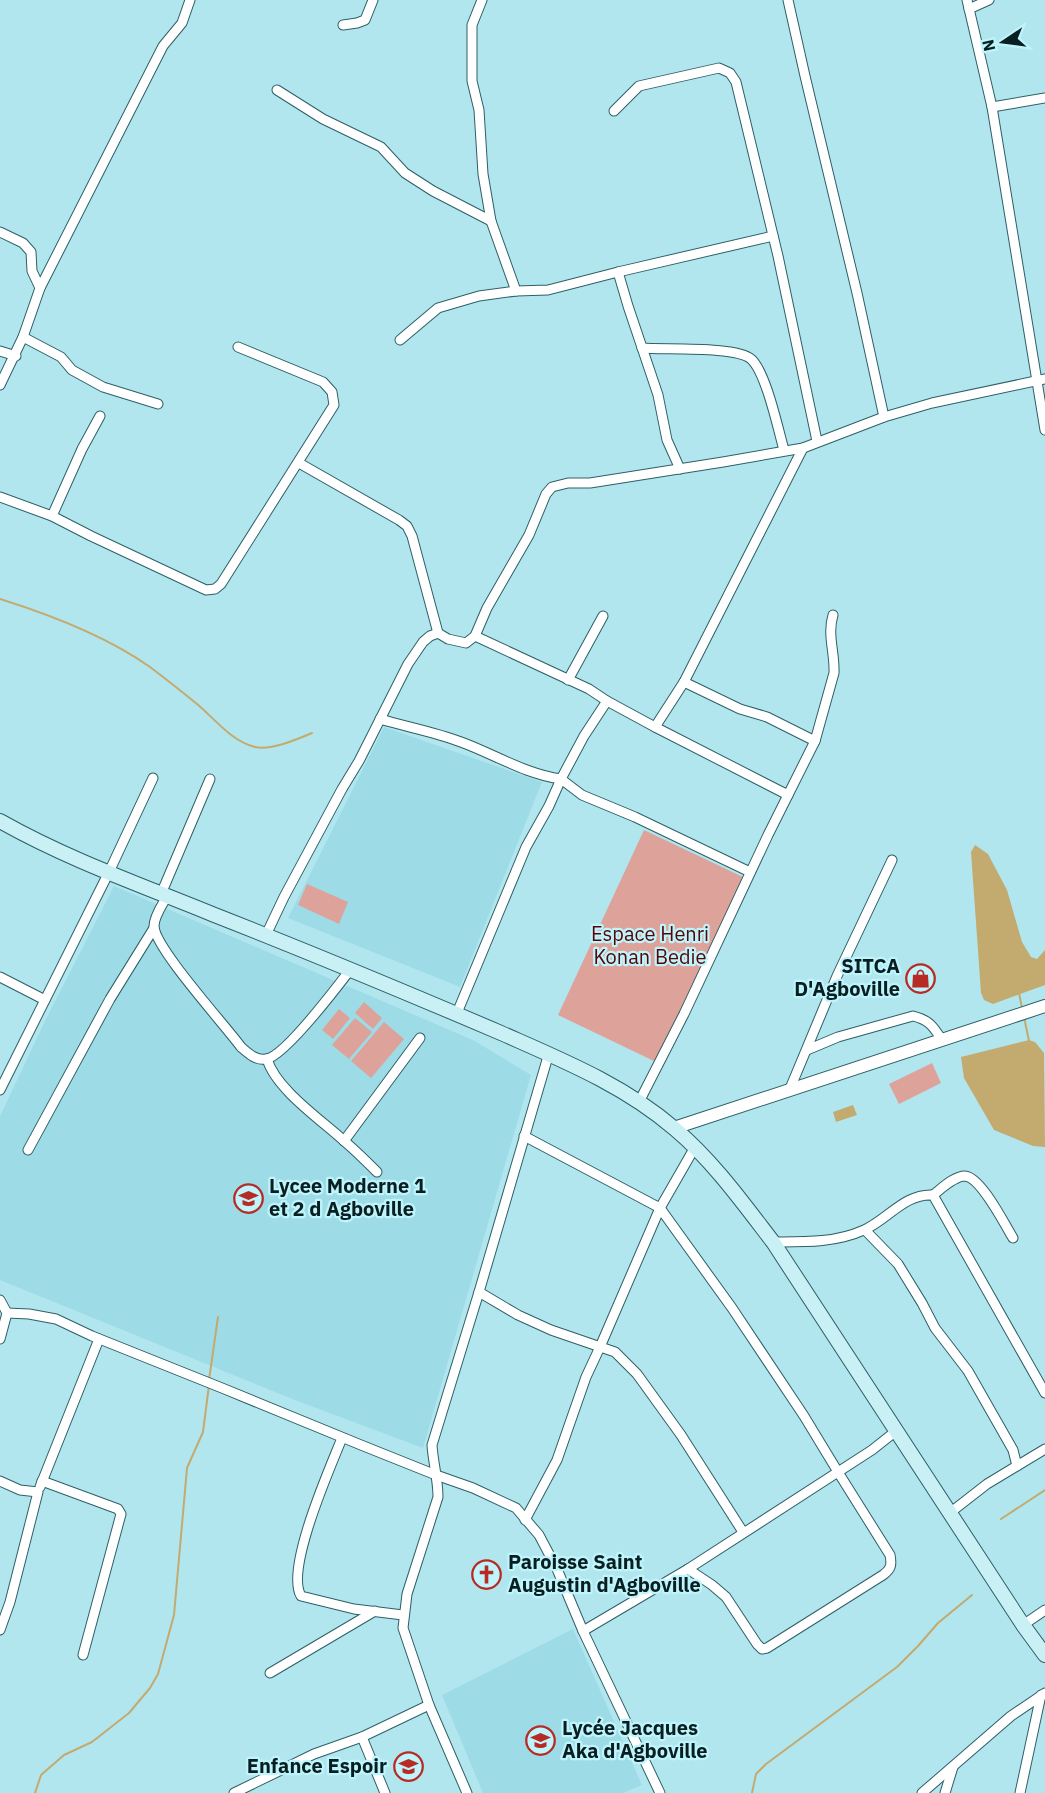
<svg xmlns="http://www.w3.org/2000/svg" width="1045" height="1793" viewBox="0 0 1045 1793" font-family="'IBM Plex Sans',sans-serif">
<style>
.built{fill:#9ddce6}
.green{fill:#dda29a}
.water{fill:#c3aa6f}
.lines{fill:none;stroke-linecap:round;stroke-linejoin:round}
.stream{stroke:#c3aa6f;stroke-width:2}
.minor-casing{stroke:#2d5f66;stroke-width:11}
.tertiary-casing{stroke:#2d5f66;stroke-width:14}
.secondary-casing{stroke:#2d5f66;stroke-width:16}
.minor{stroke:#fff;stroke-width:9}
.tertiary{stroke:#fff;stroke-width:12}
.secondary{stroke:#c9f0f5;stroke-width:14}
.labels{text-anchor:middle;stroke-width:4.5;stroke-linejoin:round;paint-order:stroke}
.park-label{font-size:20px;fill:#560404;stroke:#bef4fc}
.poi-label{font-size:20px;font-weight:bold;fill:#091e21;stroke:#bef4fc;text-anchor:start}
</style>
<rect width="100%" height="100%" fill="#b2e6ef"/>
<!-- built -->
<g class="built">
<polygon points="384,727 542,782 460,987 288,918"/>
<polygon points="114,886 473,1040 531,1075 423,1448 292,1399 0,1280 0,1116 45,1021"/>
<polygon points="573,1629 642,1785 623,1793 483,1793 442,1695"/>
</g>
<!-- green -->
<g class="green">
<polygon points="644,830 743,877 656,1062 558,1015"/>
<polygon points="307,884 348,902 339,924 298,905"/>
<polygon points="364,1002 382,1018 373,1029 355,1013"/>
<polygon points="339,1009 350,1018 333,1039 322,1030"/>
<polygon points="355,1018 372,1032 349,1059 332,1045"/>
<polygon points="384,1022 404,1039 371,1078 351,1061"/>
<polygon points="932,1063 941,1083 899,1104 889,1084"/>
</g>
<!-- water -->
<g class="water">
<polygon points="975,845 988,854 1007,890 1022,942 1031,957 1037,959 1045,950 1045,985 993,1004 984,1000 981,993 971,852"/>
<polygon points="1029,1040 1035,1042 1044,1053 1045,1147 1033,1146 994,1130 964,1078 961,1057"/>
<polygon points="853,1105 857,1115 836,1122 833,1112"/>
</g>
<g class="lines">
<!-- stream -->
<g class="stream">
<path d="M0 599C51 615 106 636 150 667 166 679 181 691 197 704 215 719 231 741 255 747 270 751 298 739 312 733"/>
<polyline points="1019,993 1022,1008"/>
<polyline points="1024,1017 1029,1041"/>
<polyline points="209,1380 218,1317"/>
<polyline points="1001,1519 1045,1490"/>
<polyline points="35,1793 41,1775 64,1755 92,1742 129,1713 150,1688 158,1674 174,1615 187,1468 203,1432 209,1385"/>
<polyline points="752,1793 756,1774 766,1764 897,1667 918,1646 938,1623 972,1595"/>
</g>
<defs>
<g id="minor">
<polyline points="482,0 472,25 472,81 479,110 483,174 491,221 516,291"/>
<polyline points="788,0 805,76 857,293 884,417"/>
<polyline points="967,0 992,107 1045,430"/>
<polyline points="969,9 989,0"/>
<polyline points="343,25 357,23 365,20 373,0"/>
<polyline points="277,90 323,119 381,147 405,173 433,191 491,221"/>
<polyline points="992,107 1045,98"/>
<polyline points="614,111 639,86 719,68 730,73 736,82 778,256 817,441"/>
<polyline points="0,232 23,243 31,252 32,271 40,288 23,337 0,385"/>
<polyline points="618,272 628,306 658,395 667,440 680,469"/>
<polyline points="40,288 163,46 182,23 190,0"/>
<polyline points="23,337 61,357 72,370 103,387 158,404"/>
<polyline points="400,340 438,308 479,296 516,291 548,290 618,272 773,236"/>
<path d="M642 348C664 350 737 346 751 359 766 372 778 429 784 450"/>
<polyline points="0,351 16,356"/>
<polyline points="299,463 399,520 407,526 412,536 438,633"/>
<polyline points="0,497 52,516 91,536 206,590 215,589 221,584 334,405 332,392 323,382 238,347"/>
<polyline points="52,516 82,449 100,416"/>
<polyline points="475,636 589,689 607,701 655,727 788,795"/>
<polyline points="568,680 603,616"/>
<polyline points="684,682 740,709 767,717 815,741"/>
<path d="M380 719C407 727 435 732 461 742 494 754 525 774 561 779L584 736 607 701"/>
<polyline points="655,727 684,682 803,448"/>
<polyline points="161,894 210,779"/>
<path d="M167 896C163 904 154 916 154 926 154 947 225 1025 241 1047 248 1053 256 1061 266 1059 284 1057 337 987 350 970"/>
<polyline points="266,935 284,897 342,789 359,761 408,664 423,642 430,636 438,633 448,639 466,643 475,636 487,608 529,535 546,494 552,487 568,483 590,483 723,462 803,448 884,417 932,403 1045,379"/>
<polyline points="0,977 45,1000"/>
<polyline points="457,1013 526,847 549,806 561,779 582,795 635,817 750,872"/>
<path d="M807 1050 838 1037 913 1016C929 1020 933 1026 942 1040"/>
<path d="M267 1059C276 1089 320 1119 343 1140 355 1150 366 1161 377 1172"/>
<polyline points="0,1090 109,872 153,778"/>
<polyline points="789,1091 837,976 892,860"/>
<path d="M639 1102 684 1014 768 835 815 741 834 673C835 653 827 635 833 615"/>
<path d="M524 1136 660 1208 732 1308 804 1416 838 1472 890 1555C892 1565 891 1569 883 1575L767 1648 762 1649 757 1644 726 1597 712 1585 688 1569"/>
<polyline points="344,1141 420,1038"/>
<polyline points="28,1150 110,999 154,928"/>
<path d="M933 1195C941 1189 954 1176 965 1176 981 1177 1005 1225 1013 1238"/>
<polyline points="865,1230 898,1264 922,1303 935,1328 968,1371 1013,1450 1017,1466"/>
<path d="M773 1242C804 1242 835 1243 864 1230 887 1220 905 1193 933 1195L1045 1393"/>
<polyline points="479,1292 518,1315 551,1330 615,1352 637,1374 681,1435 743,1532"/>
<polyline points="0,1300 7,1313 0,1339"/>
<polyline points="7,1313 29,1314 56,1319 92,1336 222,1388 361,1445 436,1475 473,1488 516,1508 539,1535 557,1569 583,1631 660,1793"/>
<path d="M342 1438C330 1468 285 1569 301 1596L354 1609 403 1615"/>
<polyline points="0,1481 20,1490 38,1492 10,1602 0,1630"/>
<polyline points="42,1481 118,1509 121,1514 83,1655"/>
<polyline points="40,1487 99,1339"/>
<polyline points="951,1512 987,1484 1045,1449"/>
<polyline points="525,1520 557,1460 586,1377 600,1347 660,1208 695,1147"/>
<polyline points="1023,1625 1045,1610"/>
<polyline points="583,1631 688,1569 872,1450 896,1431"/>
<polyline points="270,1673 375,1611"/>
<polyline points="362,1737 385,1793"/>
<polyline points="234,1793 314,1754 362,1737 429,1705"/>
<path d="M467 1793 429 1705 403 1628 407 1594 438 1497C438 1479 433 1462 432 1445L479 1292 549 1053"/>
<polyline points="922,1793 1011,1716 1045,1693"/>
<polyline points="945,1793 953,1767"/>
<polyline points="1020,1793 1041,1695"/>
</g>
<polyline id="tertiary" points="674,1128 1045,1006"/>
<path id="secondary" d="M0 821C67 859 141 885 212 914 309 952 405 992 501 1033 562 1060 624 1085 675 1129 713 1161 743 1203 773 1242L1023 1625 1045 1655"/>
</defs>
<!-- minor casing -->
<use href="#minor" class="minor-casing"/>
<!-- tertiary casing -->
<use href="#tertiary" class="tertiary-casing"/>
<!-- secondary casing -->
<use href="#secondary" class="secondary-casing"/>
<!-- minor -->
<use href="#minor" class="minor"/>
<!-- tertiary -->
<use href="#tertiary" class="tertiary"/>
<!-- secondary -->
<use href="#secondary" class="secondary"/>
</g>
<!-- icons -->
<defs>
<symbol id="shop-ring" viewBox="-11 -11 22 22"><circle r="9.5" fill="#bef4fc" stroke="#b82a24" stroke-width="1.5"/><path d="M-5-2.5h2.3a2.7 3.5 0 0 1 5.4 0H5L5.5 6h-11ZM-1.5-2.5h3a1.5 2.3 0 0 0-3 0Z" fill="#b82a24"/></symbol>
<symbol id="school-ring" viewBox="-11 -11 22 22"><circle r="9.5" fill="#bef4fc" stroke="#b82a24" stroke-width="1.5"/><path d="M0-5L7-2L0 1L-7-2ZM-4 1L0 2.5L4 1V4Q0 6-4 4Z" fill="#b82a24"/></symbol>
<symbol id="church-ring" viewBox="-11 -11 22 22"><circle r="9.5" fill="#bef4fc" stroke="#b82a24" stroke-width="1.5"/><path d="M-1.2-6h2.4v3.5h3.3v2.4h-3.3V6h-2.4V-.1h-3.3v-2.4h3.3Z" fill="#b82a24"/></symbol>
</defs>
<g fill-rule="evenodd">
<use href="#shop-ring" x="904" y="962" width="33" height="33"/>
<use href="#school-ring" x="232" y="1182" width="33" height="33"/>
<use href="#church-ring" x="470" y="1558" width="33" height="33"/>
<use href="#school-ring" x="524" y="1724" width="33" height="33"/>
<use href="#school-ring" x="392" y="1750" width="33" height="33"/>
</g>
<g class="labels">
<!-- park labels -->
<g class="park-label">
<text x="650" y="941">Espace Henri<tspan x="650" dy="23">Konan Bedie</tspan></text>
</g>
<!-- poi labels -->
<g class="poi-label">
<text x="900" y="973" text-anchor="end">SITCA<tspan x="900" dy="23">D'Agboville</tspan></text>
<text x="269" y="1193">Lycee Moderne 1<tspan x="269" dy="23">et 2 d Agboville</tspan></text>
<text x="508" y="1569">Paroisse Saint<tspan x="508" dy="23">Augustin d'Agboville</tspan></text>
<text x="562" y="1735">Lycée Jacques<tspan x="562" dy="23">Aka d'Agboville</tspan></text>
<text x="387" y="1773" text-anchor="end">Enfance Espoir</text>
</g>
</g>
<!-- north arrow -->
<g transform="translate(1003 42) rotate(257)" stroke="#bef4fc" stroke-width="4.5" paint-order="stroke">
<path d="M0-4.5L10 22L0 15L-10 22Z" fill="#091e21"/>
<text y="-9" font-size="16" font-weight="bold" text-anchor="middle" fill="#091e21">N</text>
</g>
</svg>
